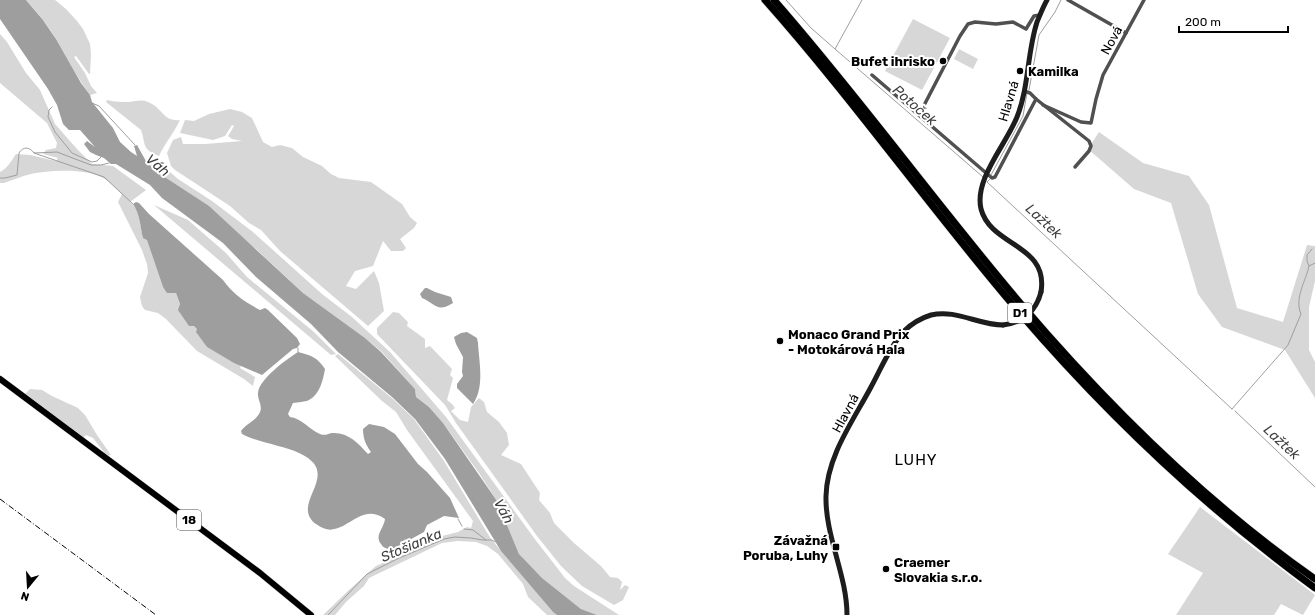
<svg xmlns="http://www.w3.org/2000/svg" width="1315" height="615" viewBox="0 0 1315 615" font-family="Rubik,sans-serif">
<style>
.green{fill:#d7d7d7}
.water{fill:#9e9e9e}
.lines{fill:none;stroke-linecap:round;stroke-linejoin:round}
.stream{stroke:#9e9e9e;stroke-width:1}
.primary-casing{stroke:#dbdbdb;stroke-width:7}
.highway-casing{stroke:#dbdbdb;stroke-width:8}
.street{stroke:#505050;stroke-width:3.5}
.secondary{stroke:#1d1d1d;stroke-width:5}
.primary{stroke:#000;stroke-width:6}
.highway{stroke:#000;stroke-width:7}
.rail{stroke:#000;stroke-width:1;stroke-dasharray:6 2 1 2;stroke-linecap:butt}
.secondary-bridge{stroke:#1d1d1d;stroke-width:5}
.poi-dot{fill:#000;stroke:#fff;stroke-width:1.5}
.labels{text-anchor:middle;stroke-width:4;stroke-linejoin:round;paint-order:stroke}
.shield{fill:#fff;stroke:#4c4c4c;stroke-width:1}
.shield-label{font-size:12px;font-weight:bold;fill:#000}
.street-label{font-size:13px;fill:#000;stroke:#fff}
.poi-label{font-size:13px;font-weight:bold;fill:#000;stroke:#fff;text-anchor:start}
.water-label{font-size:14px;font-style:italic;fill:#3f3f3f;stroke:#fff}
.quarter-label{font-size:15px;letter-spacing:1px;fill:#000;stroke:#fff}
</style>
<rect width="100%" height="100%" fill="#fff"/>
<!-- green -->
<g class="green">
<path d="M26 0H55L66 9 77 21 83 29 90 44 91 54 90 74H89L76 56 74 57 85 73 91 86 97 93 90 95C77 77 67 58 56 39 48 25 37 12 26 0Z"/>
<polygon points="913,19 950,38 922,90 885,71"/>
<path d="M0 34 7 42 26 73 40 90 55 124 77 149 92 164 113 166 146 190 130 202 137 209 143 238 147 239 163 287 176 293 180 304 194 326 197 329 207 347 241 366 240 368 255 377 253 386 244 379 197 351 166 319 158 313 145 310 142 306 140 297 148 273 147 264 142 250 118 202 122 194C116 188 110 182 103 178 87 168 49 170 31 174 22 176 13 180 4 183H0V172C7 169 12 160 16 154L30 155 56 161 58 158 43 154 46 150 56 148 57 143 47 123 0 83Z"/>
<polygon points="959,49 978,59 973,69 954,59"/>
<path d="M107 100C115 102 122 102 129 102 136 101 142 99 148 102 162 107 163 122 180 120 174 133 165 143 159 156 141 149 146 144 141 130L106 102Z"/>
<polygon points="230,109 242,112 252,118 263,142 272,147 280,145 292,148 303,157 322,166 331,174 339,178 371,182 402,204 410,217 417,223 414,228 400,239 406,248 403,251 391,251 383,241 373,266 355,271 346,286 356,289 374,271 379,283 384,311 368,326 280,251 261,230 249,223 230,206 175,170 171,166 167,153 173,140 181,137 183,144 205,144 242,141 232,139 228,136 234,126 232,125 225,136 213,140 180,133 185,120 194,121 209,114"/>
<polygon points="1099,132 1143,163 1189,176 1209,205 1237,308 1283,322 1307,245 1315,246 1315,281 1309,307 1309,350 1315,362 1315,398 1285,350 1222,327 1198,294 1171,203 1134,189 1088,149"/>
<polygon points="153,159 157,159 156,163 159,166 162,165 178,179 212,201 253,232 322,294 352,317 390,352 446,417 534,538 565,578 574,586 619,615 597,615 581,609 542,578 529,565 519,554 497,501 479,473 443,423 429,407 416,397 415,389 382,352 365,338 303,293 256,249 148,164"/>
<polygon points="154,205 188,220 226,253 247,277 314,332 336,354 331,355"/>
<polygon points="393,312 399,313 408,322 407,326 425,339 425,348 430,346 452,369 450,375 453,378 447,400 452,404 455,408 451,411 460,420 468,422 471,407 479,398 484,402 487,412 499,422 507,433 509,445 501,455 521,464 540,493 539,500 550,513 554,523 574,543 601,566 610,577 618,578 622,582 620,590 625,585 629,587 623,600 614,605 582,586 561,566 537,536 456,423 445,405 377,334 377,328"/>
<polygon points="338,354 393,399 414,419 444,461 491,539 553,612 557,615 547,615 528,597 523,584 498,554 487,546 476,542 458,541 442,543 369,578 364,586 346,602 335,615 323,615 350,589 376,566 421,546 434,538 458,532 467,527 471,528 473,521 407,430 396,412 382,401 335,356"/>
<polygon points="30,389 42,390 52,396 78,408 85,415 97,435 111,455 107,456 93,438 86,435 83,438 25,394"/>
<polygon points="1200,507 1315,595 1303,615 1281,604 1274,615 1176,615 1203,573 1168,554"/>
</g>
<!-- water -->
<g class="water">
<polygon points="0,0 26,0 43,20 56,39 81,83 90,95 92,102 113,128 120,142 131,152 137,156 134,146 137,145 147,163 163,176 209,206 303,293 365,338 381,352 415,389 416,397 429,407 443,423 497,501 519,554 542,578 581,609 597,615 557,615 553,612 501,551 445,459 415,419 392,397 338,352 311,324 256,277 223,243 162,198 150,185 116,164 111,164 104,158 96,155 90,152 84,144 87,141 95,147 80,130 69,130 63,124 57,105 48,89 0,19"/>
<path d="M136 202 139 203 149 214 223 280C233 294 245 302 260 310L265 308 268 310 297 338 300 344 297 348 293 349 262 375 234 363 207 347 196 332 197 329 194 326H189L178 310 180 304 176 293H167L163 287 147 240 143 238C140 226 140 214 133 204Z"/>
<path d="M425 288H427L435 292 451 297 453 303C437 313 436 304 422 298L420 294Z"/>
<path d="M467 332 477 338 478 343C479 362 485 387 473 404L457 388V384L463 376 462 372 463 357 456 344 454 337 461 333Z"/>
<path d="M298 352C311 355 318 358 325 369 323 380 320 394 309 400 305 402 298 402 293 403L288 414 290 417C301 418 309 429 320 434 325 436 327 434 332 433 348 432 358 443 368 454L371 452C366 445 363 439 363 429L369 424 384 427 395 434 418 464 427 472 450 498 459 518 444 516 427 525 424 532 393 549C388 549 384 549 381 544 374 536 384 528 385 519 357 499 343 545 316 524 288 503 345 474 299 453 284 446 262 443 246 436L242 434 241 431C246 424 255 421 259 414 264 406 257 400 258 393 259 379 287 359 298 352Z"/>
</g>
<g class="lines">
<!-- stream -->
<g class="stream">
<polyline points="786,0 811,28 835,49"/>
<polyline points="862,0 835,49 983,177"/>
<polyline points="1029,90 1039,35 1055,12 1061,0"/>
<polyline points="92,103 99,106 135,145"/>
<polyline points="52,107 49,110 48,117 55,132 72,153 92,162 97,161 101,157"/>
<polyline points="34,153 104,177 133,204"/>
<polyline points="991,175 1023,116 1027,93"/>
<path d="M0 178H5L17 175 19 153C23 146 30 147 34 153L57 152 91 165H101L109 163"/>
<polyline points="991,178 987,182 1232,409"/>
<polyline points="1309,266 1307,261 1307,255 1312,249"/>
<polyline points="298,348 298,352"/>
<path d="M1232 409 1288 345 1301 314C1294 298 1306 281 1309 266L1315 263"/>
<polyline points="1235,411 1315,487"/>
<polyline points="458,519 462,526"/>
<polyline points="464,529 473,530 486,540"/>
<polyline points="328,615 367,574 397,559 444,539 455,537 471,538 483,540 492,540 495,542"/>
</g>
<defs>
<polyline id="primary" points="0,379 260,573 311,615"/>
<g id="highway">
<path d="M765 0C852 98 928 205 1013 305 1103 411 1203 506 1315 588"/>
<path d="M774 0C860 98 936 204 1021 304 1108 406 1205 502 1315 579"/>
</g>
</defs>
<!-- primary casing -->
<use href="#primary" class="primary-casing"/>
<!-- highway casing -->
<use href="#highway" class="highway-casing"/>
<!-- street -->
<g class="street">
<polyline points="1068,0 1126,33"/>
<polyline points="872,75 992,178 995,177 1036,99 1030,93 1024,91"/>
<polyline points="1036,99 1089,141 1091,146 1089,151 1075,167"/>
<polyline points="1043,105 1081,122 1091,123 1096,99 1103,75 1144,0"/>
<polyline points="919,115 960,36 968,24 975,22 996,24 1013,22 1026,29 1034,16 1040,15"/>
</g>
<!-- secondary -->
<g class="secondary">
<path d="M1041 292C1049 244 991 247 981 209 974 179 1006 145 1017 117 1029 87 1027 53 1037 22 1040 15 1043 7 1047 0"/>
<path d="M847 615C847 575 825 536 826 496 827 456 853 421 871 387 881 369 889 348 903 332 910 325 921 318 931 315 956 309 978 325 1003 325"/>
</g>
<!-- primary -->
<use href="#primary" class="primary"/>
<!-- highway -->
<use href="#highway" class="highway"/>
<!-- rail -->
<polyline class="rail" points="0,499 156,615"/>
<!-- secondary-bridge -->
<path class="secondary-bridge" d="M1003 325C1023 323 1036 311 1041 292"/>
</g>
<!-- markers -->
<g class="poi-dot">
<circle cx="943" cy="61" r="4"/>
<circle cx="1020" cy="71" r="4"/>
<circle cx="780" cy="341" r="4"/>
<rect x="832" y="543" width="8" height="8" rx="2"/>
<circle cx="886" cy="569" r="4"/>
</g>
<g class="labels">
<!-- shield labels -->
<g class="shield">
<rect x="1008" y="303" width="24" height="20" rx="3"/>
<rect x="177" y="510" width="24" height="20" rx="3"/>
</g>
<g class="shield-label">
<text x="1020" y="317">D1</text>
<text x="189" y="524">18</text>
</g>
<!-- street labels -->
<g class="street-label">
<text transform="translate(1111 40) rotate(-61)" y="5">Nová</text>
<text transform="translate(1008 101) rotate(-73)" y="5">Hlavná</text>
<text transform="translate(845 413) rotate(-62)" y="5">Hlavná</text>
</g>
<!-- poi labels -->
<g class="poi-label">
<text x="935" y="66" text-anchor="end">Bufet ihrisko</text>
<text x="1028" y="76">Kamilka</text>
<text x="788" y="339">Monaco Grand Prix<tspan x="788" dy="15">- Motokárová Hala</tspan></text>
<text x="828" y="545" text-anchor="end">Závažná<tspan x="828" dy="15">Poruba, Luhy</tspan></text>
<text x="894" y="567">Craemer<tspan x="894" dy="15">Slovakia s.r.o.</tspan></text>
</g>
<!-- water labels -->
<g class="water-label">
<text transform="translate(915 105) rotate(41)" y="5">Potoček</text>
<text transform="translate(158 165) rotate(40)" y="5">Váh</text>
<text transform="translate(1044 221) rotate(43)" y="5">Lažtek</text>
<text transform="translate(1282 442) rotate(43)" y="5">Lažtek</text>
<text transform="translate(504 511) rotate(62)" y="5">Váh</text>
<text transform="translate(411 545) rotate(-23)" y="5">Stošianka</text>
</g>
<!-- quarter labels -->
<g class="quarter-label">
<text x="916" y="465">LUHY</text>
</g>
</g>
<!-- north arrow -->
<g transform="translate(28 587) rotate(198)" stroke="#ffffff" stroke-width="3" paint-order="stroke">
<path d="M0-3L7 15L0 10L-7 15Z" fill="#000000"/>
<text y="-6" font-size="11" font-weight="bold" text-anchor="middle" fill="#000000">N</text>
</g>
<!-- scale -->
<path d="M1179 26v6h109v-6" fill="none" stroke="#000000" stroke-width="2"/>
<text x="1185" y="26" font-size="12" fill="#000000" stroke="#ffffff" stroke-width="3" paint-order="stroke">200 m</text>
</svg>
